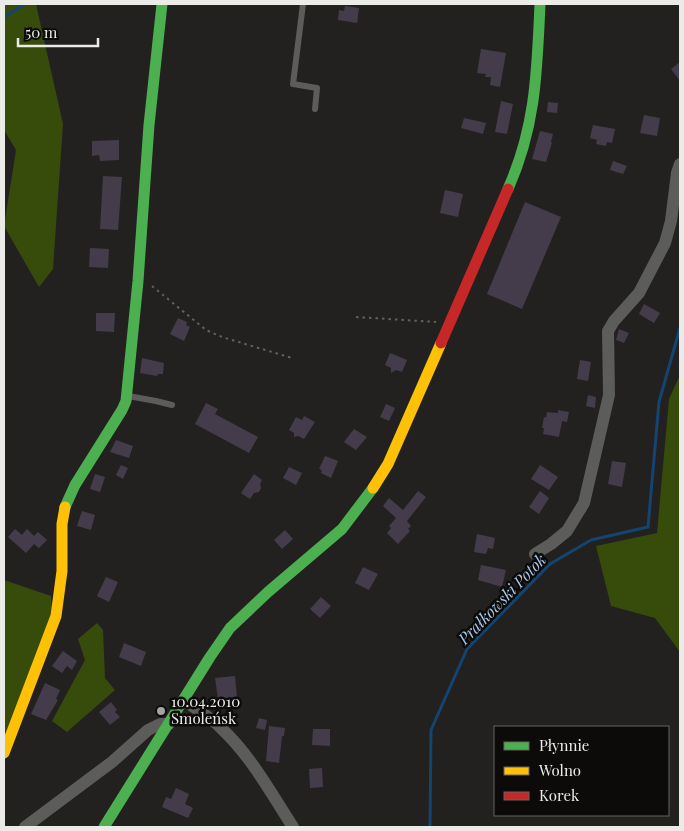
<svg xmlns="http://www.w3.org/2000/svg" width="684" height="831" viewBox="0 0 684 831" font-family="'Playfair Display',serif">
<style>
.forest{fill:#374b0b}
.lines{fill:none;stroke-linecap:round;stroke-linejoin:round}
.stream{stroke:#144471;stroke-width:3}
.building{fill:#443c4a}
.path{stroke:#616160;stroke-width:2;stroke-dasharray:2.5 4;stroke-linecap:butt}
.lane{stroke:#5c5c5a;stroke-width:6}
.street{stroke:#5c5c5a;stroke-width:12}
.fast{stroke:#4caf50;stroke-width:11}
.slow{stroke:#ffc107;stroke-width:11}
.jam{stroke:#c62828;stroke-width:11}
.poi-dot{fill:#a5a4a2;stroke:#0c0b0a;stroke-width:2}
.labels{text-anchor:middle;stroke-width:5;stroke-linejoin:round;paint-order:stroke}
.poi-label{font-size:15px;fill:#ebebe8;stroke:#0c0b0a;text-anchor:start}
.water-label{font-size:16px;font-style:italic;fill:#a8c8ec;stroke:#0c0b0a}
</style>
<rect width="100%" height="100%" fill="#22211f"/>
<!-- forest -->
<g class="forest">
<polygon points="4,4 36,4 63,124 53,269 39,287 4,226 16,150 4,130"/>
<polygon points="680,375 680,652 655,618 611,606 596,546 657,533 669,399"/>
<polygon points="4,580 51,596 52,616 4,740"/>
<polygon points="97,623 103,630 105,678 115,690 67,732 52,721 85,660 78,639"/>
</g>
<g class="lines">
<!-- stream -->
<g class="stream">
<polyline points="4,17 25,4"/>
<polyline points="430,827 431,730 467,649 550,564 591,540 648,527 659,402 680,328"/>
</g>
</g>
<!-- building -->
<g class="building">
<polygon points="345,6 359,8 357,23 338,20 339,10 344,11"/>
<polygon points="481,49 506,53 500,87 490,85 491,77 485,77 486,74 477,73"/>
<polygon points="680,62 680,81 671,69"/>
<polygon points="501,101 513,104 507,134 495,132"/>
<polygon points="548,102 558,103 557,113 547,112"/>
<polygon points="644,115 660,118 657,136 640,133"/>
<polygon points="464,118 486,123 483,134 461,128"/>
<polygon points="593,125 615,129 612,143 607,142 606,146 596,144 597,140 590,138"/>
<polygon points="540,131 553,134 551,142 552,143 546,162 532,159"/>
<polygon points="119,140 119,160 100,161 99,155 92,156 92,141"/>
<polygon points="613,161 627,166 623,174 610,170"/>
<polygon points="103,176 122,177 118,230 100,229"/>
<polygon points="445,190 463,194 458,217 440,213"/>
<polygon points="525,202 561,217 522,309 487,294"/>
<polygon points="90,248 109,249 108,268 89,267"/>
<polygon points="644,304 660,313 654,323 639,314"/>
<polygon points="96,313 115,313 114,332 96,331"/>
<polygon points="178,318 187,322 186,325 190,327 184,341 170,334"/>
<polygon points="619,329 629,333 624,343 616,340"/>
<polygon points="390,353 407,360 402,372 396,370 391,373 391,368 385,365"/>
<polygon points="142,358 164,363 163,374 158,374 157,376 140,373"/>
<polygon points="580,360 591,362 588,381 577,379"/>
<polygon points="588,395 596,397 595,408 586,406"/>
<polygon points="206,403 218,409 215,414 258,437 249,453 195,424"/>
<polygon points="386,404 395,408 389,421 380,417"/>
<polygon points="558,410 569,412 567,422 562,421 559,437 543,434 544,428 542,428 544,417 546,418 547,412 558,413"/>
<polygon points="304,416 315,422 304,439 298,436 294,437 294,433 289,430 296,417 302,420"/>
<polygon points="354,429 367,437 356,450 344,442"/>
<polygon points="116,440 133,446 129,458 110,452"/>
<polygon points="325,456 338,461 331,478 321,473 322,470 319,469"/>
<polygon points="612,461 626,463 622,487 608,484"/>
<polygon points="121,465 128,468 123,479 116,475"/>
<polygon points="540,465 558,477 549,490 531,479"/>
<polygon points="289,467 302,473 296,485 283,478"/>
<polygon points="95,474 105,477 100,492 90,489"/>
<polygon points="254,474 262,480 260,484 261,488 259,492 254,493 250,499 241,493"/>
<polygon points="418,491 426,497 407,521 411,526 408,529 410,531 398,544 387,533 391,528 389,526 396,518 383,506 389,498 403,510"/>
<polygon points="540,491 549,498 539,514 529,507"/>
<polygon points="82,511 95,515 91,530 77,526"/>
<polygon points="15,529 22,535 27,529 34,536 38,532 47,540 39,548 34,544 26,553 8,537"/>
<polygon points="285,530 293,539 282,549 274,540"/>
<polygon points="477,534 495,538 493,549 488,548 486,554 474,552"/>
<polygon points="481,565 506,570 502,587 478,580"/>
<polygon points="363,567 378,574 369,590 355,583"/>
<polygon points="106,577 118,582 109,602 97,596"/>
<polygon points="321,597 331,606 320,618 310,609"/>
<polygon points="124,643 146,652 141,666 119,657"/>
<polygon points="63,651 77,661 72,670 67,666 62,673 52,666"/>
<polygon points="235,676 237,697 218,699 215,678"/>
<polygon points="45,683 60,690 56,699 58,700 46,720 31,714"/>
<polygon points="111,702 117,710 115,712 120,717 110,725 99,712"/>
<polygon points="259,718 267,720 265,730 256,728"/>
<polygon points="269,726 285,728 284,736 282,736 279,763 266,761"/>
<polygon points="313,729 330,729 330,746 312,745"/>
<polygon points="322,768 323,787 310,788 309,769"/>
<polygon points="176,788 189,794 185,804 193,808 188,818 162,807 166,797 171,799"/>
</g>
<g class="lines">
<!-- path -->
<g class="path">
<polyline points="152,286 206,330 222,337 292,358"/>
<polyline points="356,317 436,322"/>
</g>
<!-- lane -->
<g class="lane">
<polyline points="303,4 293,84 317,88 315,109"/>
<polyline points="128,396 156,401 172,405"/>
</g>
<!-- street -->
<g class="street">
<polyline points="535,554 551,544 567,531 584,503 609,395 608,331 614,321 639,293 665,243 671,221 677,173 680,164"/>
<path d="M184 701C197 709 210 717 221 728 251 756 271 793 293 827"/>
<polyline points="25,827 112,762 148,730 160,724 169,724"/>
</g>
<!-- fast -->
<g class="fast">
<path d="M508 189C536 126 537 71 540 4"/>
<polyline points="65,507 75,485 122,410 126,401 138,281 149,125 162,4"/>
<polyline points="104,827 210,657 230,628 268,592 342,529 373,488"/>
</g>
<!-- slow -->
<g class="slow">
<polyline points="373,488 388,464 441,343"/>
<polyline points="4,753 56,616 62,571 62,524 65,507"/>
</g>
<!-- jam -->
<polyline class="jam" points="441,343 508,189"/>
</g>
<!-- markers -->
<circle class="poi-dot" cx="161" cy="711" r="5"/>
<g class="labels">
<!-- poi labels -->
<g class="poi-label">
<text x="171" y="707">10.04.2010<tspan x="171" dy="17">Smoleńsk</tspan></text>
</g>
<!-- water labels -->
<g class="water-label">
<text transform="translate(502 599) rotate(-46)" y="6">Prałkowski Potok</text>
</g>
</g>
<!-- border -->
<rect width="684" height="831" fill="none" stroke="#ebebe8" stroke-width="10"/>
<!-- legend -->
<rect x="494" y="726" width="175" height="90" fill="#0c0b0a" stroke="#656563"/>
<rect x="504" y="742" width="25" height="8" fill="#4caf50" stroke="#656563"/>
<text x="539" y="751" font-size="15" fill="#ebebe8">Płynnie</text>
<rect x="504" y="767" width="25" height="8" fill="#ffc107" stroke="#656563"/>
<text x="539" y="776" font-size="15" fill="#ebebe8">Wolno</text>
<rect x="504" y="792" width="25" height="8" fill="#c62828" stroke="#656563"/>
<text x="539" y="801" font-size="15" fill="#ebebe8">Korek</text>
<!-- scale -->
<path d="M18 38v8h80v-8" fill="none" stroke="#ebebe8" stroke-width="2.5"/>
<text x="25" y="38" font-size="15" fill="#ebebe8" stroke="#0c0b0a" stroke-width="4" paint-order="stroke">50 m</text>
</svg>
